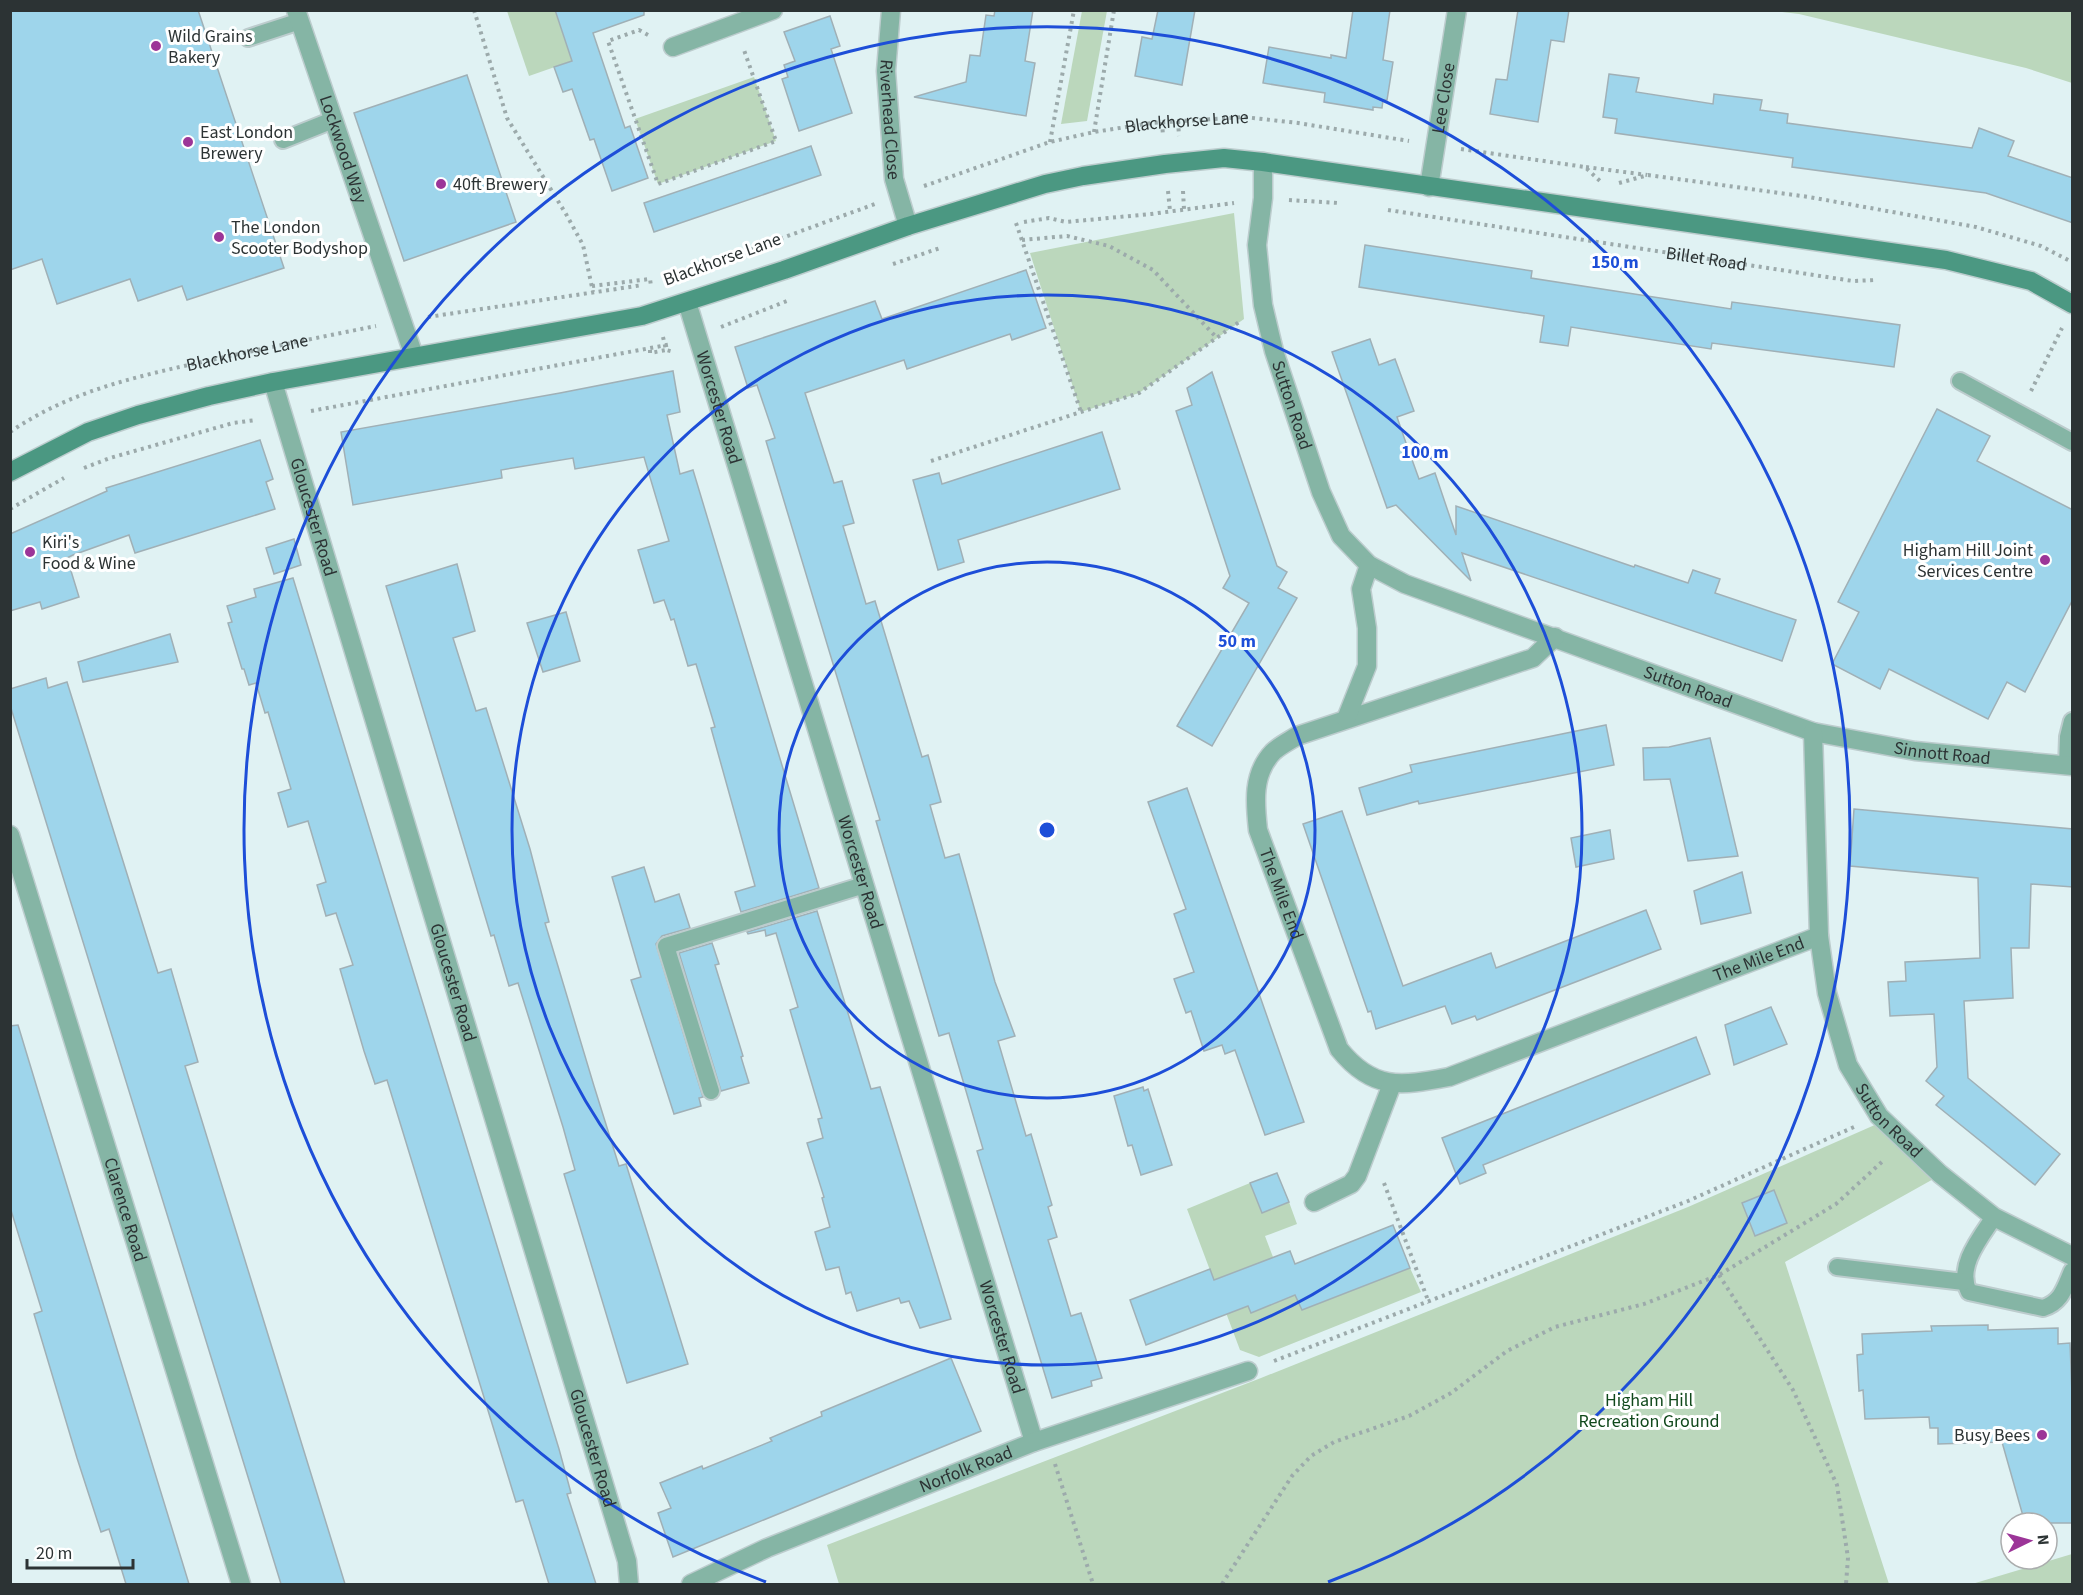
<svg xmlns="http://www.w3.org/2000/svg" width="2083" height="1595" viewBox="0 0 2083 1595" font-family="'Source Sans 3',sans-serif">
<style>
.green{fill:#bbd7bc}
.building{fill:#9ed5eb;stroke:#a0b0b6;stroke-width:1.5}
.lines{fill:none;stroke-linecap:round;stroke-linejoin:round}
.lane-casing{stroke:#bccccd;stroke-width:20}
.street-casing{stroke:#bccccd;stroke-width:21}
.secondary-casing{stroke:#bccccd;stroke-width:21}
.path{stroke:#9caaab;stroke-width:4;stroke-dasharray:3 4.5;stroke-linecap:butt}
.lane{stroke:#85b5a5;stroke-width:16}
.street{stroke:#85b5a5;stroke-width:18}
.secondary{stroke:#4b9882;stroke-width:18}
.ring{fill:none;stroke:#1d4ed8;stroke-width:3}
.poi-dot{fill:#9c3598;stroke:#fff;stroke-width:2}
.labels{text-anchor:middle;stroke-width:6;stroke-linejoin:round;paint-order:stroke}
.poi-label{font-size:18px;fill:#2c3334;stroke:#fff;text-anchor:start}
.street-label{font-size:18px;fill:#2c3334;stroke:#fff}
.park-label{font-size:18px;fill:#10481b;stroke:#fff}
.centre{fill:#1d4ed8;stroke:#fff;stroke-width:3}
.ring-label{font-size:18px;text-anchor:middle;font-weight:bold;fill:#1d4ed8;stroke:#fff;stroke-width:6;stroke-linejoin:round;paint-order:stroke}
</style>
<rect width="100%" height="100%" fill="#e0f2f3"/>
<!-- green -->
<g class="green">
<polygon points="507,11 555,11 572,61 529,76"/>
<polygon points="1082,11 1107,11 1087,121 1061,124"/>
<polygon points="1775,11 2072,11 2072,83 2026,68 1799,14"/>
<polygon points="754,77 776,141 658,184 635,119"/>
<polygon points="1234,213 1244,319 1139,393 1081,412 1030,253"/>
<polygon points="1877,1124 1937,1177 1785,1262 1889,1584 839,1584 827,1545 1261,1378 1688,1207"/>
<polygon points="1250,1183 1289,1202 1297,1224 1265,1236 1273,1257 1251,1313 1295,1295 1302,1310 1410,1268 1421,1292 1259,1357 1240,1350 1187,1209"/>
<polygon points="2072,1554 2072,1584 1972,1584"/>
</g>
<!-- building -->
<g class="building">
<polygon points="10,10 198,10 284,268 187,300 182,286 138,301 130,279 57,304 42,259 10,270"/>
<polygon points="555,10 644,10 644,15 593,33 625,128 630,126 648,178 612,191 594,139 590,140 572,89 563,92 554,67 572,61"/>
<polygon points="995,10 1033,10 1025,61 1035,63 1026,116 914,97 966,82 970,55 980,56 986,15 994,16"/>
<polygon points="1158,10 1195,10 1182,85 1135,76 1142,37 1152,39"/>
<polygon points="1353,10 1390,10 1383,60 1393,62 1387,100 1383,100 1382,108 1373,107 1373,110 1324,102 1325,93 1263,83 1269,47 1331,58 1331,55 1346,58"/>
<polygon points="1518,10 1569,10 1564,42 1551,40 1538,122 1490,114 1496,79 1507,80"/>
<polygon points="830,16 840,46 831,49 852,113 799,131 782,79 788,77 784,65 795,61 784,32"/>
<polygon points="1609,74 1639,78 1636,92 1713,104 1714,94 1762,100 1760,110 1788,114 1787,123 1972,148 1979,128 2014,141 2008,156 2073,178 2073,223 1986,193 1792,167 1793,158 1615,133 1617,119 1603,117"/>
<polygon points="467,75 516,222 404,261 354,113"/>
<polygon points="811,146 821,175 654,232 644,203"/>
<polygon points="1365,245 1532,271 1531,278 1731,309 1732,302 1900,325 1894,367 1712,343 1711,349 1571,327 1568,346 1540,342 1544,316 1359,287"/>
<polygon points="1026,270 1046,328 1012,340 1010,334 907,369 904,360 805,393 834,483 842,481 854,523 843,526 866,604 875,601 922,757 928,755 941,802 930,805 945,858 959,854 995,982 1015,1036 998,1041 1026,1136 1031,1134 1052,1205 1048,1207 1057,1237 1048,1240 1071,1316 1081,1313 1102,1378 1091,1381 1092,1386 1052,1398 977,1151 983,1149 949,1033 939,1036 876,821 880,820 766,441 775,438 757,385 748,388 735,347 875,301 882,319"/>
<polygon points="1370,339 1379,365 1395,359 1414,411 1397,417 1406,443 1419,479 1435,473 1456,535 1456,506 1634,567 1635,565 1688,583 1693,570 1720,579 1715,593 1796,620 1782,661 1462,553 1471,581 1396,505 1387,508 1332,352"/>
<polygon points="673,371 680,412 667,415 680,474 693,470 819,888 741,912 735,892 755,886 711,728 715,727 696,664 688,666 674,619 671,620 664,600 654,603 638,550 669,541 644,457 575,469 573,458 501,470 502,478 353,505 341,432 560,393"/>
<polygon points="1212,372 1277,566 1287,572 1278,588 1297,598 1212,746 1177,726 1249,603 1223,588 1230,576 1176,411 1192,405 1187,388"/>
<polygon points="1937,409 1990,436 1977,461 2073,510 2073,599 2025,692 2007,682 1988,719 1889,669 1880,689 1832,664 1859,612 1838,602"/>
<polygon points="1102,432 1120,489 958,540 964,562 938,570 913,480 939,473 942,484"/>
<polygon points="260,440 273,479 266,482 275,509 135,553 129,535 73,555 67,558 79,597 42,609 40,602 10,611 10,534 107,491 106,488"/>
<polygon points="294,539 301,565 274,574 266,548"/>
<polygon points="457,564 475,631 453,638 476,711 486,708 530,849 549,922 545,923 594,1086 619,1166 626,1164 688,1364 627,1383 564,1174 575,1170 563,1127 518,983 509,986 494,935 491,936 386,586"/>
<polygon points="293,578 559,1449 571,1493 567,1494 596,1584 549,1584 523,1500 516,1502 387,1080 375,1084 364,1051 340,969 353,965 336,913 326,916 317,885 326,882 308,821 288,827 278,793 291,789 268,712 265,713 256,683 249,685 244,669 242,669 228,623 232,622 227,606 256,597 254,589"/>
<polygon points="566,612 580,661 543,672 527,623"/>
<polygon points="170,634 178,662 83,682 78,662"/>
<polygon points="46,678 48,688 67,682 158,973 171,969 198,1062 185,1066 345,1584 281,1584 10,705 10,689"/>
<polygon points="1606,725 1614,765 1419,804 1418,801 1367,815 1359,788 1412,772 1410,765"/>
<polygon points="1710,738 1738,856 1688,861 1670,779 1644,780 1643,748 1669,747"/>
<polygon points="1187,788 1304,1122 1265,1135 1235,1050 1225,1054 1222,1045 1204,1051 1191,1011 1186,1013 1174,979 1194,972 1174,914 1186,909 1148,802"/>
<polygon points="1854,809 2073,829 2073,887 2031,884 2029,948 2011,948 2013,998 1964,1001 1968,1078 2060,1154 2035,1185 1936,1105 1944,1096 1926,1081 1937,1067 1934,1014 1890,1016 1888,982 1906,981 1905,962 1980,958 1978,878 1850,866"/>
<polygon points="1342,811 1403,986 1491,953 1496,968 1646,910 1661,949 1477,1020 1475,1016 1452,1024 1445,1006 1376,1029 1371,1011 1368,1012 1303,824"/>
<polygon points="1610,830 1614,859 1576,867 1571,838"/>
<polygon points="644,867 655,902 679,894 690,928 662,936 656,944 703,1097 699,1098 701,1106 674,1114 631,980 641,977 612,877"/>
<polygon points="1742,872 1751,913 1701,924 1694,891"/>
<polygon points="817,911 871,1089 880,1087 951,1319 920,1328 909,1301 901,1303 899,1298 857,1311 851,1292 846,1294 839,1267 826,1270 815,1232 830,1227 822,1198 824,1197 807,1143 823,1138 818,1119 822,1118 790,1010 798,1007 776,933 766,936 765,930 748,934 747,932"/>
<polygon points="712,943 719,964 715,965 743,1056 741,1057 749,1083 721,1091 679,953"/>
<polygon points="1771,1007 1787,1044 1734,1065 1725,1025"/>
<polygon points="18,1025 41,1101 189,1584 126,1584 109,1529 101,1532 77,1458 34,1314 42,1311 10,1207 10,1026"/>
<polygon points="1696,1037 1710,1074 1483,1165 1486,1173 1460,1184 1442,1138"/>
<polygon points="1143,1087 1144,1091 1148,1089 1172,1165 1141,1175 1132,1145 1128,1146 1114,1096"/>
<polygon points="1277,1173 1289,1202 1262,1213 1250,1183"/>
<polygon points="1774,1190 1787,1223 1755,1236 1742,1203"/>
<polygon points="1393,1225 1410,1268 1302,1310 1295,1295 1251,1313 1248,1306 1146,1345 1130,1300 1210,1269 1214,1280 1290,1251 1295,1264"/>
<polygon points="1988,1325 1988,1330 2058,1328 2058,1344 2070,1343 2073,1420 2073,1523 2025,1523 2002,1442 1938,1444 1938,1428 1930,1428 1929,1417 1865,1419 1863,1390 1859,1391 1857,1355 1863,1354 1862,1334 1932,1331 1931,1326"/>
<polygon points="951,1358 981,1431 673,1557 658,1513 671,1508 660,1483 702,1466 703,1469 772,1441 770,1438 822,1416 821,1412"/>
</g>
<g class="lines">
<defs>
<g id="lane">
<polyline points="248,38 300,21"/>
<polyline points="283,140 333,120"/>
<polyline points="1960,381 2072,442"/>
<polyline points="2067,766 2068,737 2072,721"/>
<polyline points="711,1091 666,946 864,885"/>
<path d="M1994 1217C1980 1238 1956 1267 1969 1292L2043 1308C2062 1302 2065 1287 2072 1271"/>
<polyline points="1837,1267 1964,1282"/>
</g>
<g id="street">
<path id="s4" d="M296 10 414 356"/>
<path id="s5" d="M891 10 886 71 894 179 908 226"/>
<polyline points="673,47 773,10"/>
<path id="s6" d="M1263 162V198L1257 245 1263 305 1274 351 1321 492 1341 536 1369 565 1405 584 1813 732 1915 751 2072 766"/>
<path id="s7" d="M1429 187 1457 10"/>
<path id="s8" d="M687 302 1034 1442"/>
<path id="s9" d="M273 382 627 1561 629 1584"/>
<path id="s10" d="M1555 637 1533 658 1297 736C1289 741 1279 746 1273 752 1252 774 1255 803 1258 830L1339 1049C1373 1091 1400 1086 1449 1077L1819 936"/>
<polyline points="1346,719 1367,666 1367,628 1361,589 1369,565"/>
<path id="s11" d="M1813 732 1819 936 1827 993 1848 1065 1879 1116 1940 1174 1994 1217 2072 1256"/>
<path id="s12" d="M10 835 241 1584"/>
<polyline points="1314,1202 1351,1184 1357,1176 1392,1084"/>
<path id="s13" d="M691 1584 767 1548 1034 1442 1248 1371"/>
</g>
<polyline id="secondary" points="10,472 88,432 138,415 209,396 273,382 642,316 784,270 908,226 1045,184 1083,176 1165,164 1224,158 1263,162 1946,260 2031,281 2072,304"/>
</defs>
<!-- lane casing -->
<use href="#lane" class="lane-casing"/>
<!-- street casing -->
<use href="#street" class="street-casing"/>
<!-- secondary casing -->
<use href="#secondary" class="secondary-casing"/>
<!-- path -->
<g class="path">
<polyline points="474,10 507,118 566,214 583,245 593,292"/>
<polyline points="648,35 639,30 608,41 658,184 776,141 744,50"/>
<polyline points="1178,121 1179,136"/>
<polyline points="1162,122 1163,136"/>
<polyline points="1094,132 1114,10"/>
<polyline points="1050,142 1074,10"/>
<polyline points="1461,149 1585,167 1600,181 1603,181"/>
<polyline points="1586,167 1647,175"/>
<polyline points="1619,183 1648,175 1809,197 1976,227 2041,246 2072,262"/>
<path id="s1" d="M924 186 1050 142 1094 132 1152 123 1244 117 1298 123 1409 141"/>
<polyline points="1168,191 1170,211"/>
<polyline points="1183,191 1184,209"/>
<polyline points="1289,200 1339,203"/>
<path id="s2" d="M1388 210 1853 281 1876 280"/>
<polyline points="1024,222 1049,218 1066,222 1151,214 1234,203"/>
<polyline points="1016,223 1081,412"/>
<polyline points="1022,240 1067,236 1109,246 1153,270 1217,338"/>
<polyline points="752,249 875,204"/>
<polyline points="893,264 940,248"/>
<polyline points="592,286 650,279 651,286"/>
<polyline points="428,317 643,285"/>
<polyline points="721,327 787,301"/>
<polyline points="663,337 666,350 674,352"/>
<polyline points="650,350 650,353 666,350"/>
<polyline points="2031,391 2062,328"/>
<polyline points="311,411 672,344"/>
<path id="s3" d="M10 432C71 390 139 376 211 360 266 348 321 337 376 326"/>
<polyline points="931,461 1139,393 1239,322"/>
<polyline points="84,468 110,458 233,423 256,420"/>
<polyline points="10,509 64,478"/>
<polyline points="1384,1183 1429,1303"/>
<polyline points="1719,1275 1793,1390 1837,1485 1848,1558 1846,1584"/>
<polyline points="1274,1361 1688,1201 1854,1127"/>
<polyline points="1055,1464 1093,1584"/>
<polyline points="1222,1584 1292,1476 1311,1456 1334,1442 1409,1416 1451,1393 1507,1351 1555,1327 1644,1304 1719,1275 1836,1204 1884,1160"/>
</g>
<!-- lane -->
<use href="#lane" class="lane"/>
<!-- street -->
<use href="#street" class="street"/>
<!-- secondary -->
<use href="#secondary" class="secondary"/>
</g>
<!-- distance rings -->
<g class="ring">
<circle cx="1047" cy="830" r="268"/>
<circle cx="1047" cy="830" r="535"/>
<path d="M766 1582A803 803 0 1 1 1328 1582"/>
</g>
<!-- markers -->
<g class="poi-dot">
<circle cx="156" cy="46" r="6"/>
<circle cx="188" cy="142" r="6"/>
<circle cx="441" cy="184" r="6"/>
<circle cx="219" cy="237" r="6"/>
<circle cx="30" cy="552" r="6"/>
<circle cx="2045" cy="560" r="6"/>
<circle cx="2042" cy="1435" r="6"/>
</g>
<g class="labels">
<!-- poi labels -->
<g class="poi-label">
<text x="168" y="42">Wild Grains<tspan x="168" dy="21">Bakery</tspan></text>
<text x="200" y="138">East London<tspan x="200" dy="21">Brewery</tspan></text>
<text x="453" y="190">40ft Brewery</text>
<text x="231" y="233">The London<tspan x="231" dy="21">Scooter Bodyshop</tspan></text>
<text x="42" y="548">Kiri's<tspan x="42" dy="21">Food &amp; Wine</tspan></text>
<text x="2033" y="556" text-anchor="end">Higham Hill Joint<tspan x="2033" dy="21">Services Centre</tspan></text>
<text x="2030" y="1441" text-anchor="end">Busy Bees</text>
</g>
<!-- street labels -->
<g class="street-label">
<text dy="6" stroke="none"><textPath href="#s7" startOffset="90">Lee Close</textPath></text>
<text dy="6" stroke="none"><textPath href="#s5" startOffset="110">Riverhead Close</textPath></text>
<text dy="6" stroke="none"><textPath href="#s1" startOffset="272">Blackhorse Lane</textPath></text>
<text dy="6" stroke="none"><textPath href="#s4" startOffset="147">Lockwood Way</textPath></text>
<text transform="translate(722 259) rotate(-20)" y="6">Blackhorse Lane</text>
<text dy="6" stroke="none"><textPath href="#s2" startOffset="322">Billet Road</textPath></text>
<text dy="6" stroke="none"><textPath href="#s3" startOffset="252">Blackhorse Lane</textPath></text>
<text dy="6" stroke="none"><textPath href="#s6" startOffset="248">Sutton Road</textPath></text>
<text dy="6" stroke="none"><textPath href="#s8" startOffset="110">Worcester Road</textPath></text>
<text dy="6" stroke="none"><textPath href="#s9" startOffset="141">Gloucester Road</textPath></text>
<text dy="6" stroke="none"><textPath href="#s6" startOffset="770">Sutton Road</textPath></text>
<text dy="6" stroke="none"><textPath href="#s6" startOffset="1034">Sinnott Road</textPath></text>
<text dy="6" stroke="none"><textPath href="#s8" startOffset="596">Worcester Road</textPath></text>
<text dy="6" stroke="none"><textPath href="#s10" startOffset="458">The Mile End</textPath></text>
<text dy="6" stroke="none"><textPath href="#s10" startOffset="1077">The Mile End</textPath></text>
<text dy="6" stroke="none"><textPath href="#s9" startOffset="627">Gloucester Road</textPath></text>
<text dy="6" stroke="none"><textPath href="#s11" startOffset="406">Sutton Road</textPath></text>
<text dy="6" stroke="none"><textPath href="#s12" startOffset="392">Clarence Road</textPath></text>
<text dy="6" stroke="none"><textPath href="#s8" startOffset="1082">Worcester Road</textPath></text>
<text dy="6" stroke="none"><textPath href="#s9" startOffset="1113">Gloucester Road</textPath></text>
<text dy="6" stroke="none"><textPath href="#s13" startOffset="298">Norfolk Road</textPath></text>
</g>
<!-- park labels -->
<g class="park-label">
<text x="1649" y="1406">Higham Hill<tspan x="1649" dy="21">Recreation Ground</tspan></text>
</g>
</g>
<circle cx="1047" cy="830" r="9" class="centre"/>
<g class="ring-label">
<text x="1615" y="268">150 m</text>
<text x="1425" y="458">100 m</text>
<text x="1237" y="647">50 m</text>
</g>
<!-- border -->
<rect width="2083" height="1595" fill="none" stroke="#2c3334" stroke-width="24"/>
<!-- north arrow -->
<g transform="translate(2029 1541) rotate(85)"><circle r="28" fill="#ffffff" stroke="#abadae" stroke-width="1.5"/>
<path d="M0-4.5L10 22L0 15L-10 22Z" fill="#9c3598"/>
<text y="-9" font-size="16" font-weight="bold" text-anchor="middle" fill="#2c3334">N</text>
</g>
<!-- scale -->
<path d="M27 1559v9h106v-9" fill="none" stroke="#2c3334" stroke-width="3"/>
<text x="36" y="1559" font-size="18" fill="#2c3334" stroke="#ffffff" stroke-width="4.5" paint-order="stroke">20 m</text>
</svg>
